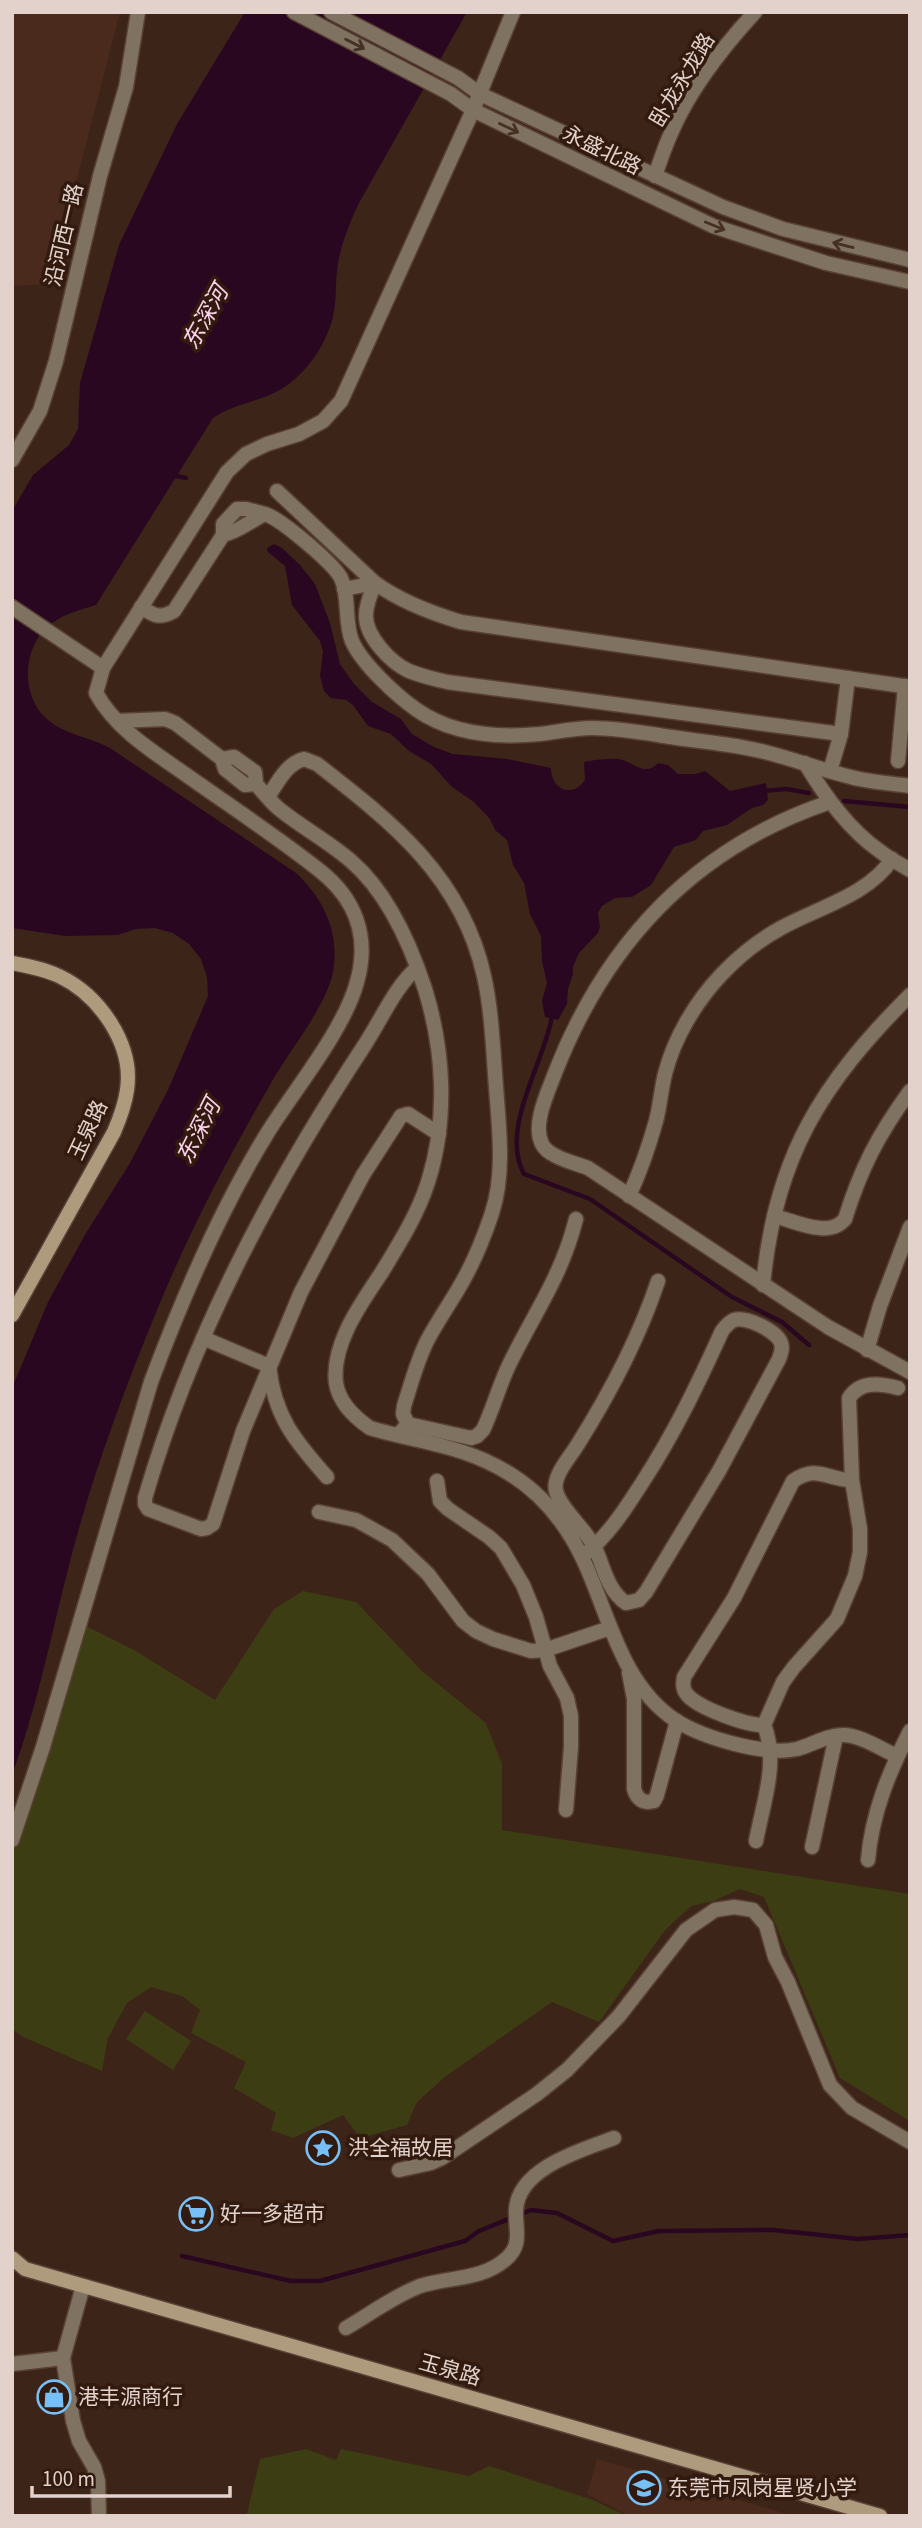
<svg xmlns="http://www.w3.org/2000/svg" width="922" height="2528" viewBox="0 0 922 2528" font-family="'Source Sans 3','Noto Sans SC',sans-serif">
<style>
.built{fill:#492a1c}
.green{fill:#3d3d14}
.water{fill:#2a0720}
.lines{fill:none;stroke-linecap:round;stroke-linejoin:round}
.stream{stroke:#2a0720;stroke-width:4.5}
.street-casing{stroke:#584035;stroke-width:17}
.secondary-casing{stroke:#584035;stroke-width:17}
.street{stroke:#7f7261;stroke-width:14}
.secondary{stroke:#ae9b7e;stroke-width:14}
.oneway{stroke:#453024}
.labels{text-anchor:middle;stroke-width:7;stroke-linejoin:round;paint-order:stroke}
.street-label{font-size:21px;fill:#e3d2cb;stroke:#321a0f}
.poi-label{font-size:21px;fill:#e3d2cb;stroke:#321a0f;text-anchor:start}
.water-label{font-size:23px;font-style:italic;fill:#fcd2ec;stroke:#321a0f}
</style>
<rect width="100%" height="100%" fill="#3d2419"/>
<!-- built -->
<g class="built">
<polygon points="12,12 120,12 50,284 12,286"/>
<polygon points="597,2459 604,2461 794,2516 629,2516 587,2494"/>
</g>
<!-- green -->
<g class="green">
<polygon points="303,1591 356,1602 422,1671 486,1723 502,1764 502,1830 910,1894 910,2121 840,2078 764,1897 740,1889 714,1901 691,1906 665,1930 599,2022 552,2002 446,2076 417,2102 407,2125 360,2138 343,2115 293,2138 271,2130 276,2113 234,2088 246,2062 191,2033 200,2010 182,1996 151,1987 127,2003 108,2038 102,2071 23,2037 12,2029 12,1843 82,1624 134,1650 215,1700 274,1609"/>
<polygon points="145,2011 191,2041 173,2070 126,2039"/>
<polygon points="306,2449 336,2460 341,2449 469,2476 489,2466 593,2500 627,2516 255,2516 247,2514 260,2459"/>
</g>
<!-- water -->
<g class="water">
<path d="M245 12H467L359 203C350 222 342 242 338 263 335 281 337 299 333 317 326 344 309 370 286 386 263 402 235 403 213 418L96 605C79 610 61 615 47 627 22 651 21 696 47 719 65 735 90 737 110 748L296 873C324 899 340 933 333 972 326 1007 289 1051 271 1083 229 1156 189 1232 157 1310 125 1388 95 1468 73 1550 53 1625 39 1702 12 1775V1388L48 1302 86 1233 130 1163 168 1090 208 996 207 977 201 959 189 944 173 933 155 928 136 929 118 935 65 936 12 928V511L33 475 69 445 78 429 80 383 119 245 177 124Z"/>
<path d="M274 544 282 548 300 565 315 584 330 623 340 664 354 684 372 702 401 719 412 734 434 747 453 754 507 759 551 768C551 789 572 799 585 780L584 762C594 760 615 757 623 760 636 765 647 776 658 763L668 765 678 774H695L705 771 730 791 766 783 768 800 763 805 752 808 727 825 703 831 696 840 674 847 651 885 632 897 615 898 602 906 598 913 600 927 598 933 579 953 573 967V974L568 989 567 1004 558 1020 545 1017 542 1001 547 983 542 961 541 936 530 914 524 883 513 865 507 840 495 830 490 819 474 802 452 787 431 764 409 751 391 734 368 726 353 705 346 700 331 698 324 691 320 676 323 651 320 641 292 605 285 566 268 552 267 548Z"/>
</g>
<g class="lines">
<!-- stream -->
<g class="stream">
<polyline points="171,472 176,476 186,478"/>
<polyline points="761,791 786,789 809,793"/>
<polyline points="844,801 910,807"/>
<path d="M552 1016C545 1062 499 1128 524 1174L590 1199 732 1297 782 1322 809 1345"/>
<polyline points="182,2256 291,2281 320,2281 465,2241 479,2231 531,2210 557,2213 613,2241 659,2231 773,2230 858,2239 910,2235"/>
</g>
<defs>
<g id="street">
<polyline points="294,12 451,94 473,110 713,226 826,263 910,282"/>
<polyline points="331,12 458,78 480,94 723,207 783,229 910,260"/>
<path d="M655 176C660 161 665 146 672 131 691 87 723 47 755 12"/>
<polyline points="12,460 40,411 56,361 100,176 126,87 138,12"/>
<path d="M277 491 375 583C400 601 431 613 461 622L910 687"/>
<path d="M265 514C281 519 333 563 341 578 350 598 344 621 352 641 362 664 397 696 417 710 453 735 498 738 540 734 557 732 574 728 592 728 619 728 645 733 671 737 703 742 734 744 765 752 793 759 819 769 847 776 867 782 889 783 910 786"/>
<path d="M344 589 375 583C371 593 366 604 366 615 365 636 391 663 409 671 421 676 434 679 447 682L841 734"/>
<polyline points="12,607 103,668"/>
<path d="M141 607C154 616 160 619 174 611L223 535V524L237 509H246L265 514C250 521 238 532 223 535"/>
<polyline points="117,721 165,719 175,723 222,759 225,769 245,785 256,784 255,772 234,757 222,759"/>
<polyline points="898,761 905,686"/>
<path d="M805 763C825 796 849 830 881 852 890 859 900 864 910 870"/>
<polyline points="830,771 841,734 848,678"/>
<path d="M256 784C263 792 270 801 278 808 301 827 328 841 351 861 387 892 410 943 425 989 444 1051 448 1119 428 1182 418 1214 399 1244 382 1272 362 1302 331 1344 336 1383 339 1403 354 1417 370 1428 420 1443 464 1445 510 1474 542 1494 566 1524 582 1557 609 1613 620 1683 675 1720 703 1738 765 1756 797 1749 812 1745 827 1735 843 1735 860 1735 881 1749 897 1756"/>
<path d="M268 797C278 782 286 764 304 759L317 764C393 823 462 877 484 976 492 1012 493 1050 496 1087 499 1128 505 1173 492 1213 484 1237 473 1264 460 1286 449 1305 437 1322 427 1341 417 1361 411 1384 404 1406L403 1414 408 1424 398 1435"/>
<path d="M830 802C696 847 606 942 555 1073 548 1092 532 1124 542 1144 548 1157 575 1163 588 1168L828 1327 910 1372"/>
<path d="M417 968C396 985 380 1022 364 1046 272 1186 192 1336 145 1498V1504L148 1509 201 1529 207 1528 213 1524 243 1431 301 1292 363 1175 401 1116 408 1114 439 1134"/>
<path d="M629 1196C640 1172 649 1146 656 1121 660 1106 661 1090 665 1074 674 1038 696 1001 722 974 739 956 759 940 781 928 817 908 869 895 892 859"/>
<path d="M774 1216C795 1221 829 1239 845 1219 861 1168 878 1135 910 1091"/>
<path d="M763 1285C775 1157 821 1084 910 995"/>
<path d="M203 1338 269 1366C274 1416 295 1441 327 1477"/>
<polyline points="867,1350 880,1306 910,1227"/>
<path d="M408 1424 471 1438 477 1436 483 1430C493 1409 499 1386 509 1365 534 1313 561 1278 576 1219"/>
<polyline points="437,1481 440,1501 448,1509 489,1537 501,1548 523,1585 536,1617 550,1666 567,1698 571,1716 571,1747 566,1810"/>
<polyline points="319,1512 356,1520 392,1540 428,1574 463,1621 476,1631 493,1639 531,1651 545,1650 610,1628"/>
<path d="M582 1557C608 1536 624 1511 642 1483 674 1434 698 1384 722 1331 725 1327 729 1322 734 1320 746 1316 777 1331 781 1343 783 1349 781 1353 779 1359L719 1471 646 1592 639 1600 626 1603C607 1590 604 1567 595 1548 586 1529 561 1510 556 1491 552 1476 571 1456 578 1444 610 1393 639 1338 658 1281"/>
<path d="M629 1673 634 1699V1789C637 1799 643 1804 654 1801L657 1795 677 1721"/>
<path d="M764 1725C748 1726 694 1707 686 1693 682 1688 683 1682 684 1677L734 1598 793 1481C817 1464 827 1480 852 1480"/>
<path d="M12 1840 43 1747 151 1382C183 1296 220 1210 268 1132 295 1089 344 1030 357 982 370 936 355 898 319 870 276 836 230 806 185 774 152 751 116 729 96 693L103 668 227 472 246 454 267 444 299 434 323 421 341 401 473 110 513 12"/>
<path d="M756 1841C763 1803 779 1762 764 1725L783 1682 794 1667 837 1619 855 1576 860 1552V1529L852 1480 849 1398C860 1381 879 1383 898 1388"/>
<polyline points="812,1847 836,1736"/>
<path d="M868 1860C872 1813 889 1772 910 1731"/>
<polyline points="399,2170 431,2163 442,2158 537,2094 567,2070 619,2016 686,1930 715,1910 734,1907 753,1910 766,1925 775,1957 788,1982 830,2085 852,2108 910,2142"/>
<polyline points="83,2286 63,2358 73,2421 79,2441 94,2467 98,2481 99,2516"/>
<path d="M346 2328C370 2314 394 2296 420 2286 448 2277 483 2280 506 2259 523 2244 515 2230 516 2210 518 2168 582 2150 614 2138"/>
<polyline points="12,2364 63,2358"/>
</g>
<g id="secondary">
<path d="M12 963C28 966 44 969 59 976 99 995 134 1044 127 1090 125 1105 120 1118 114 1132L12 1315"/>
<polyline points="12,2258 25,2269 880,2516"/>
</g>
</defs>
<!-- street casing -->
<use href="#street" class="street-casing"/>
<!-- secondary casing -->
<use href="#secondary" class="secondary-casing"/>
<!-- street -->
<use href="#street" class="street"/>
<!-- secondary -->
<use href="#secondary" class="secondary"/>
</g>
<!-- one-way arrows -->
<defs><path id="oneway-shaft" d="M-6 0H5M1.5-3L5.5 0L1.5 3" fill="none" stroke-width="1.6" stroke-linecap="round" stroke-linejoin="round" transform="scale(1.75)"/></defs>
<g class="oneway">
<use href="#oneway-shaft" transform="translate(355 44) rotate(27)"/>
<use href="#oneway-shaft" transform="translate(509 128) rotate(26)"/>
<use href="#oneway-shaft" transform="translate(715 226) rotate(22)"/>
<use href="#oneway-shaft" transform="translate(843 245) rotate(-166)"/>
</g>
<!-- icons -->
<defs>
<symbol id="sight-ring" viewBox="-11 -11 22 22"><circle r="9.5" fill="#321a0f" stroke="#77bff7" stroke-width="1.5"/><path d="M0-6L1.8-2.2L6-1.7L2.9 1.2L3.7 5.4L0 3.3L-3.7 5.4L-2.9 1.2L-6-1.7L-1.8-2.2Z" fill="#77bff7"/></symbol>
<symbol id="supermarket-ring" viewBox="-11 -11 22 22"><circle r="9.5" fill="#321a0f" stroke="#77bff7" stroke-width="1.5"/><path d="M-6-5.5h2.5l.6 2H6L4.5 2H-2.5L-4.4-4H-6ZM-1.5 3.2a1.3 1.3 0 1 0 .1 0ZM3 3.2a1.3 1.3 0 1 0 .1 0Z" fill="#77bff7"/></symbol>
<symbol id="shop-ring" viewBox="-11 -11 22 22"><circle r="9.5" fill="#321a0f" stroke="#77bff7" stroke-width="1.5"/><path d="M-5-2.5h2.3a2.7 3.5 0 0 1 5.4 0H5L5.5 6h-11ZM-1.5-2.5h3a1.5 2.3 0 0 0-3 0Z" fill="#77bff7"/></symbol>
<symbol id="school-ring" viewBox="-11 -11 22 22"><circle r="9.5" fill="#321a0f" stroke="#77bff7" stroke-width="1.5"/><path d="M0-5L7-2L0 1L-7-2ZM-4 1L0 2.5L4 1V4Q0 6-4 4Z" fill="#77bff7"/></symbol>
</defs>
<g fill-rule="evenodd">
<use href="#sight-ring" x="304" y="2129" width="38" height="38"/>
<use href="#supermarket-ring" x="177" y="2195" width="38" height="38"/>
<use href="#shop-ring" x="35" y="2378" width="38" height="38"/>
<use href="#school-ring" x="625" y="2469" width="38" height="38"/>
</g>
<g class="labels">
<!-- street labels -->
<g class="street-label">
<text transform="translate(682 80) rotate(-59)" y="7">卧龙永龙路</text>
<text transform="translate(602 150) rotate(26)" y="7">永盛北路</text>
<text transform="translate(64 235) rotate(-77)" y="7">沿河西一路</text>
<text transform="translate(88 1130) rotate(-65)" y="7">玉泉路</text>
<text transform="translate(450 2370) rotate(16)" y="7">玉泉路</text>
</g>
<!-- poi labels -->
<g class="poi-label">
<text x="348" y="2155">洪全福故居</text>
<text x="220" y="2221">好一多超市</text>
<text x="78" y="2404">港丰源商行</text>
<text x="668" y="2495">东莞市凤岗星贤小学</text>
</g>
<!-- water labels -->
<g class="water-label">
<text transform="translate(205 317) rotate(-61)" y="8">东深河</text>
<text transform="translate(198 1131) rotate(-63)" y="8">东深河</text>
</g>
</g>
<!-- border -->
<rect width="922" height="2528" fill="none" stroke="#e3d2cb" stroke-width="28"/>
<!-- scale -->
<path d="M32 2486v10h198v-10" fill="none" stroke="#e3d2cb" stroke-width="3.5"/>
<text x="42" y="2486" font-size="21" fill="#e3d2cb" stroke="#321a0f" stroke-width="5" paint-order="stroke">100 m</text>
</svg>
